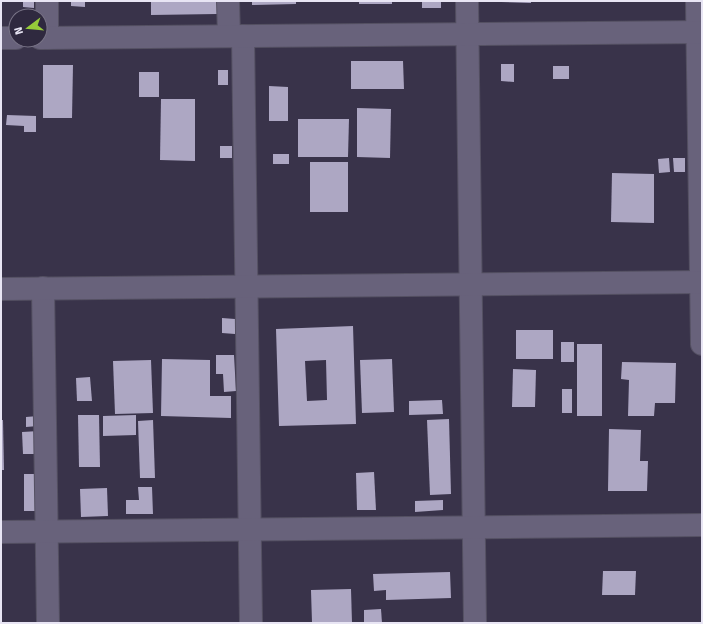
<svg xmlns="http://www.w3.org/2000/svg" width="703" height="624" viewBox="0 0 703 624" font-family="'Fira Sans',sans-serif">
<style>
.building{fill:#ada7c3;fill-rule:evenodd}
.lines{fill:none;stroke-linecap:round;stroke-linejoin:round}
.minor-casing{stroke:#545062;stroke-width:24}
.minor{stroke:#68627b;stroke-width:22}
</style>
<rect width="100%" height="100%" fill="#39334a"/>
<!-- building -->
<g class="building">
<polygon points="23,1 34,1 34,8 23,7"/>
<polygon points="71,1 85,1 85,7 71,6"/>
<polygon points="151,1 217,1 217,14 151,15"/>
<polygon points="252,1 296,1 296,4 252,5"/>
<rect x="359" y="1" width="33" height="3"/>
<rect x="422" y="1" width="19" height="7"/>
<polygon points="501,1 531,1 531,3 501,2"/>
<polygon points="351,61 403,61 404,89 351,89"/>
<polygon points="501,64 514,64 514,82 501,81"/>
<polygon points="43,65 73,65 72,118 43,118"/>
<rect x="553" y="66" width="16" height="13"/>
<rect x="218" y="70" width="10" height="15"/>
<rect x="139" y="72" width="20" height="25"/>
<polygon points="269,86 288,87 288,121 269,121"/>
<polygon points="161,99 195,99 195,161 160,160"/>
<polygon points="357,108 391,109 390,158 357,157"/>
<polygon points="7,115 36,116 36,132 24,132 24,126 6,125"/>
<polygon points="298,119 349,119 348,157 298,157"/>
<rect x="220" y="146" width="12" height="12"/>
<rect x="273" y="154" width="16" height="10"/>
<polygon points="669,158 670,172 659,173 658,159"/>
<polygon points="673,158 685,158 685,172 674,172"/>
<rect x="310" y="162" width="38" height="50"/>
<polygon points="612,173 654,174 654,223 611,222"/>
<polygon points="222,318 235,319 235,334 222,333"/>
<path d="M353 326 356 424 279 426 276 329ZM326 360 327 400 307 401 305 361Z"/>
<rect x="516" y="330" width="37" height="29"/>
<rect x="561" y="342" width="13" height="20"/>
<rect x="577" y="344" width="25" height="72"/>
<polygon points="216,355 234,355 236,391 224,392 223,374 216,374"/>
<polygon points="162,359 210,360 210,396 231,396 231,418 161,416"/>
<polygon points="392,359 394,412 362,413 360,360"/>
<polygon points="151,360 153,413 115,414 113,361"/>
<polygon points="622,362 676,363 675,403 655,403 654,416 628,416 629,380 621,379"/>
<polygon points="513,369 536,370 535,407 512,407"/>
<polygon points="90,377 92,401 77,401 76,378"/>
<rect x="562" y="389" width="10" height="24"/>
<polygon points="442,400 443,414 409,415 409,401"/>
<polygon points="78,415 99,415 100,467 79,467"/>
<polygon points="136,415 136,435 103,436 103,416"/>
<polygon points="38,416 38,426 26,427 26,417"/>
<polygon points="449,419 451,494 430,495 427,420"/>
<polygon points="1,420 3,420 4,470 1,470"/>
<polygon points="153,420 155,478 140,478 138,421"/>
<polygon points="609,429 641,430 640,461 648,461 647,491 608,491"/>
<polygon points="39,431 40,454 23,454 22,432"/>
<polygon points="374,472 376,510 357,510 356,473"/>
<polygon points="24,474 38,474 39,511 24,511"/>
<polygon points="138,487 152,487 153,514 126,514 126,500 139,500"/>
<polygon points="107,488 108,516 81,517 80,489"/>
<polygon points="443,500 443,510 415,512 415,501"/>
<polygon points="603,571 636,571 635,595 602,595"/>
<polygon points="450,572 451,598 386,600 386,590 374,591 373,574"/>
<polygon points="351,589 352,623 312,623 311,590"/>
<polygon points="381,609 382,623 364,623 364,610"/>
</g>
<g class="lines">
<defs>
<g id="minor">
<polyline points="47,1 47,38"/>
<polyline points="228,1 229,36"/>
<polyline points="467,1 475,623"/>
<polyline points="697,1 702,344"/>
<polyline points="243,36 251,623"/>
<polyline points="1,38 16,38"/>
<polyline points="40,38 702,32"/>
<polyline points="43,288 48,623"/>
<polyline points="1,289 702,282"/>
<polyline points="1,532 702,525"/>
</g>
</defs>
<!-- minor casing -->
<use href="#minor" class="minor-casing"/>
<!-- minor -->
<use href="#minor" class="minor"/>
</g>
<!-- border -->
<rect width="703" height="624" fill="none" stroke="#e8e5f4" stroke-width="4"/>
<!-- north arrow -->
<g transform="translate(28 28) rotate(254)"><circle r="19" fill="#2f293f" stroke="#797487"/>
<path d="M0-3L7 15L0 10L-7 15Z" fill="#96cc3a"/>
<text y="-6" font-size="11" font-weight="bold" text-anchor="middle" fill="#e8e5f4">N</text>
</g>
</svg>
